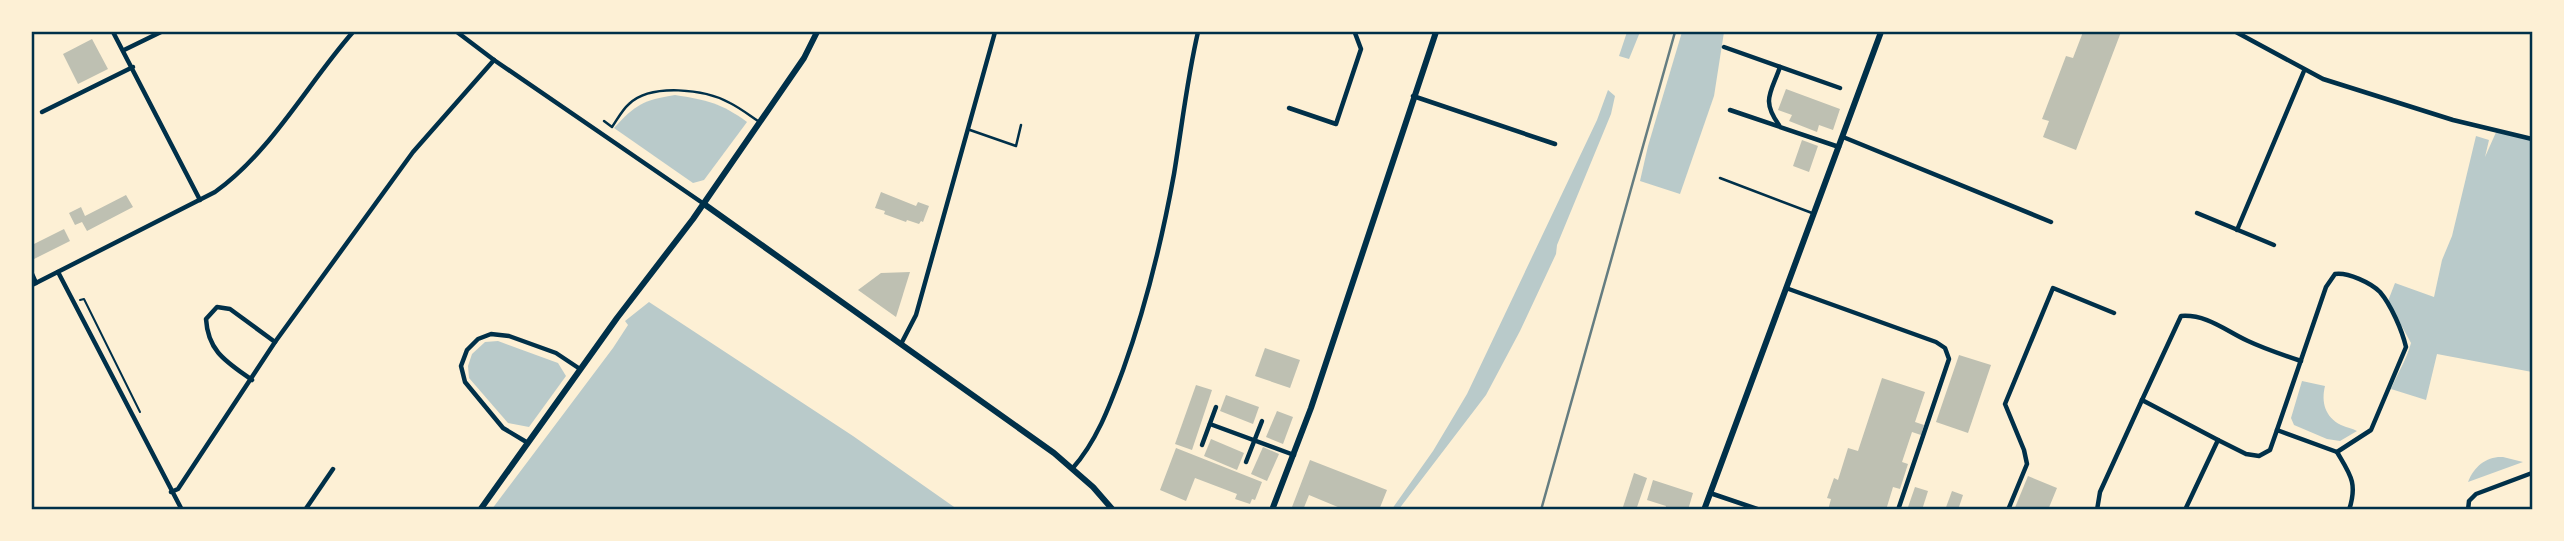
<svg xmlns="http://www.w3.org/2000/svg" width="2564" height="541" viewBox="0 0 2564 541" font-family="'Roboto Condensed',sans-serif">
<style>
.green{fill:#b9caca}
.building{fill:#bec0b2}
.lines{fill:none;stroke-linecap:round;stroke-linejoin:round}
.path{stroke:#003049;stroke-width:2}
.service{stroke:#003049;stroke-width:2.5}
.minor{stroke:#003049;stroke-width:4.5}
.tertiary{stroke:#003049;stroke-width:6}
.rail{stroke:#657d81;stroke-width:2.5}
.neatline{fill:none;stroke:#003049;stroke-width:2.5}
</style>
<rect width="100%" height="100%" fill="#fdf0d5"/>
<!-- green -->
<g class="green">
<polygon points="1627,32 1640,32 1629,59 1619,56"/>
<polygon points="1682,32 1724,32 1714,96 1680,194 1640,181 1648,146"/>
<polygon points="1608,90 1615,96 1611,114 1557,245 1556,254 1520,331 1486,395 1399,509 1392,509 1433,451 1467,394 1597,120"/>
<path d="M675 95C707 100 721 103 747 122L704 180 693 183 614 128C635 105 643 100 675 95Z"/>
<path d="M2497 130 2532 139V372L2437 354 2426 400 2391 389C2398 372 2406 361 2411 343L2388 301 2395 283 2434 297 2442 260 2452 236 2476 136 2489 140 2485 157Z"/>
<polygon points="649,302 853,436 957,509 492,509 613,348 628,325 625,321"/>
<polygon points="498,341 558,363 566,376 529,427 508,423 469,378 468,366 472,354 485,342"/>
<path d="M2302 381 2325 386C2321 402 2325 417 2341 425 2347 428 2352 428 2357 431L2340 441 2327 439 2294 425 2291 418Z"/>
<path d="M2503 457 2523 462 2468 482C2474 466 2487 456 2503 457Z"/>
</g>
<!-- building -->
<g class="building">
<polygon points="2083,32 2121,32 2076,150 2043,137 2049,121 2042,119 2066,56 2073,58"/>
<polygon points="92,39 108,69 78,84 63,54"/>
<polygon points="1786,89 1840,109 1833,130 1819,125 1817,132 1789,121 1792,115 1778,110"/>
<polygon points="1802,140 1818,146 1809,172 1793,166"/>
<polygon points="881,192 916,206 918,202 929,206 923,222 921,221 919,224 907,220 906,222 884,214 885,211 875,208"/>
<polygon points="126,195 133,207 87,231 82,222 75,225 69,213 81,207 85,216"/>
<polygon points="64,229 70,241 32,260 32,245"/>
<polygon points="910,272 896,317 858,290 881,273"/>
<polygon points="1265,348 1300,360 1290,388 1255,376"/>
<polygon points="1959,355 1991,365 1968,433 1936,422"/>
<polygon points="1882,378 1925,392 1915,422 1924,425 1921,435 1912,432 1902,462 1908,464 1900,489 1893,487 1886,510 1828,510 1831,499 1827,498 1834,478 1838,480 1848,448 1858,451"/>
<polygon points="1196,385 1212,390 1192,450 1175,444"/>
<polygon points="1226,395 1259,407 1253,424 1220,411"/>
<polygon points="1277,411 1293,417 1283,444 1266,437"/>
<polygon points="1211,439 1244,453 1237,470 1204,456"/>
<polygon points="1263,447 1279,454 1267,481 1251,474"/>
<polygon points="1176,448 1262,482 1255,500 1252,499 1250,504 1235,499 1237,494 1195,478 1186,501 1160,490"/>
<polygon points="1310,460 1387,490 1379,510 1345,510 1309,495 1303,510 1292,507"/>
<polygon points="1634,473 1647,478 1636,510 1622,510"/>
<polygon points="2028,476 2057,488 2048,510 2014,510"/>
<polygon points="1653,480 1693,493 1688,510 1665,510 1666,506 1647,500"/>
<polygon points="1915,487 1928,491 1922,510 1907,510"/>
<polygon points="1952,491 1963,495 1958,510 1945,510"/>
</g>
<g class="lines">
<!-- path -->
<polyline class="path" points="80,300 84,299 140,412"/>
<!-- service -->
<g class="service">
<path d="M604 121 612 127C617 120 622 110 629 104 651 83 705 89 730 103 740 108 749 115 758 121"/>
<polyline points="970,130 1016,146 1021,125"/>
<polyline points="1720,178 1812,213"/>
</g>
<!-- minor -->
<g class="minor">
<polyline points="113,32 200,200"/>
<polyline points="457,32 494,60 704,204"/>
<polyline points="2236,32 2323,79 2453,120 2532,139"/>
<polyline points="1724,47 1840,88"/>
<polyline points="124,50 161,32"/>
<polyline points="1413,96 1555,144"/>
<polyline points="1289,108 1336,124 1361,49 1355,33 1357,32"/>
<polyline points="1730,110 1839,147"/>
<polyline points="42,112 133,67"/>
<path d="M1779 125C1761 100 1771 93 1780 67"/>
<polyline points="1843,137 2051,222"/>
<polyline points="2197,213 2274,245"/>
<polyline points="2237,230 2304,71"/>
<polyline points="58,272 182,510"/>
<polyline points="32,274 36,283"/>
<path d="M32 285 215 192C271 152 308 83 353 32"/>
<polyline points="1786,288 1936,342 1945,348 1949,359 1898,510"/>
<polyline points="901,344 916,315 995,32"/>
<path d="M252 380C227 362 208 352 206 319L217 307 230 309 275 342"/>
<path d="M2142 400 2181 316C2207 314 2226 331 2248 341 2265 349 2283 355 2301 361"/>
<polyline points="1210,424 1294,455"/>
<path d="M2277 430 2326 287 2335 274C2348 272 2371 283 2380 292 2391 305 2402 330 2406 347L2371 430 2337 452"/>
<polyline points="528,443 503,428 465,382 461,366 467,350 478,339 491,334 509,336 556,353 580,369"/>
<polyline points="1202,445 1216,407"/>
<polyline points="1246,462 1262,421"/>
<path d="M1072 469C1097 441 1110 405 1123 370 1146 306 1162 240 1174 174 1182 126 1187 79 1198 32"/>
<polyline points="171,492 178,489 275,342 413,152 494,60"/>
<polyline points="1710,493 1760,510"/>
<polyline points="305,510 333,469"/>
<polyline points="2008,510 2027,464 2024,450 2005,404 2053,288 2114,313"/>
<polyline points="2097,510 2100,492 2142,400 2218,440"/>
<path d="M2185 510 2218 440 2246 454 2259 456 2270 450 2277 430 2337 452C2350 474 2358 483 2349 510"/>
<polyline points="2468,510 2469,501 2476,494 2532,473"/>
</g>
<!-- tertiary -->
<g class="tertiary">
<polyline points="704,204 1054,453 1093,487 1113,510"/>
<polyline points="480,510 617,318 693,219 804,58 817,32"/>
<polyline points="1272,510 1311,408 1436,32"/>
<polyline points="1704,510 1881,32"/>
</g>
<!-- rail -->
<polyline class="rail" points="1541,510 1675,32"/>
</g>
<!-- border -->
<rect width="2564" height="541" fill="none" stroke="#fdf0d5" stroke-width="66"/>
<rect x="33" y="33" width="2498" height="475" class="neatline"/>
</svg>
